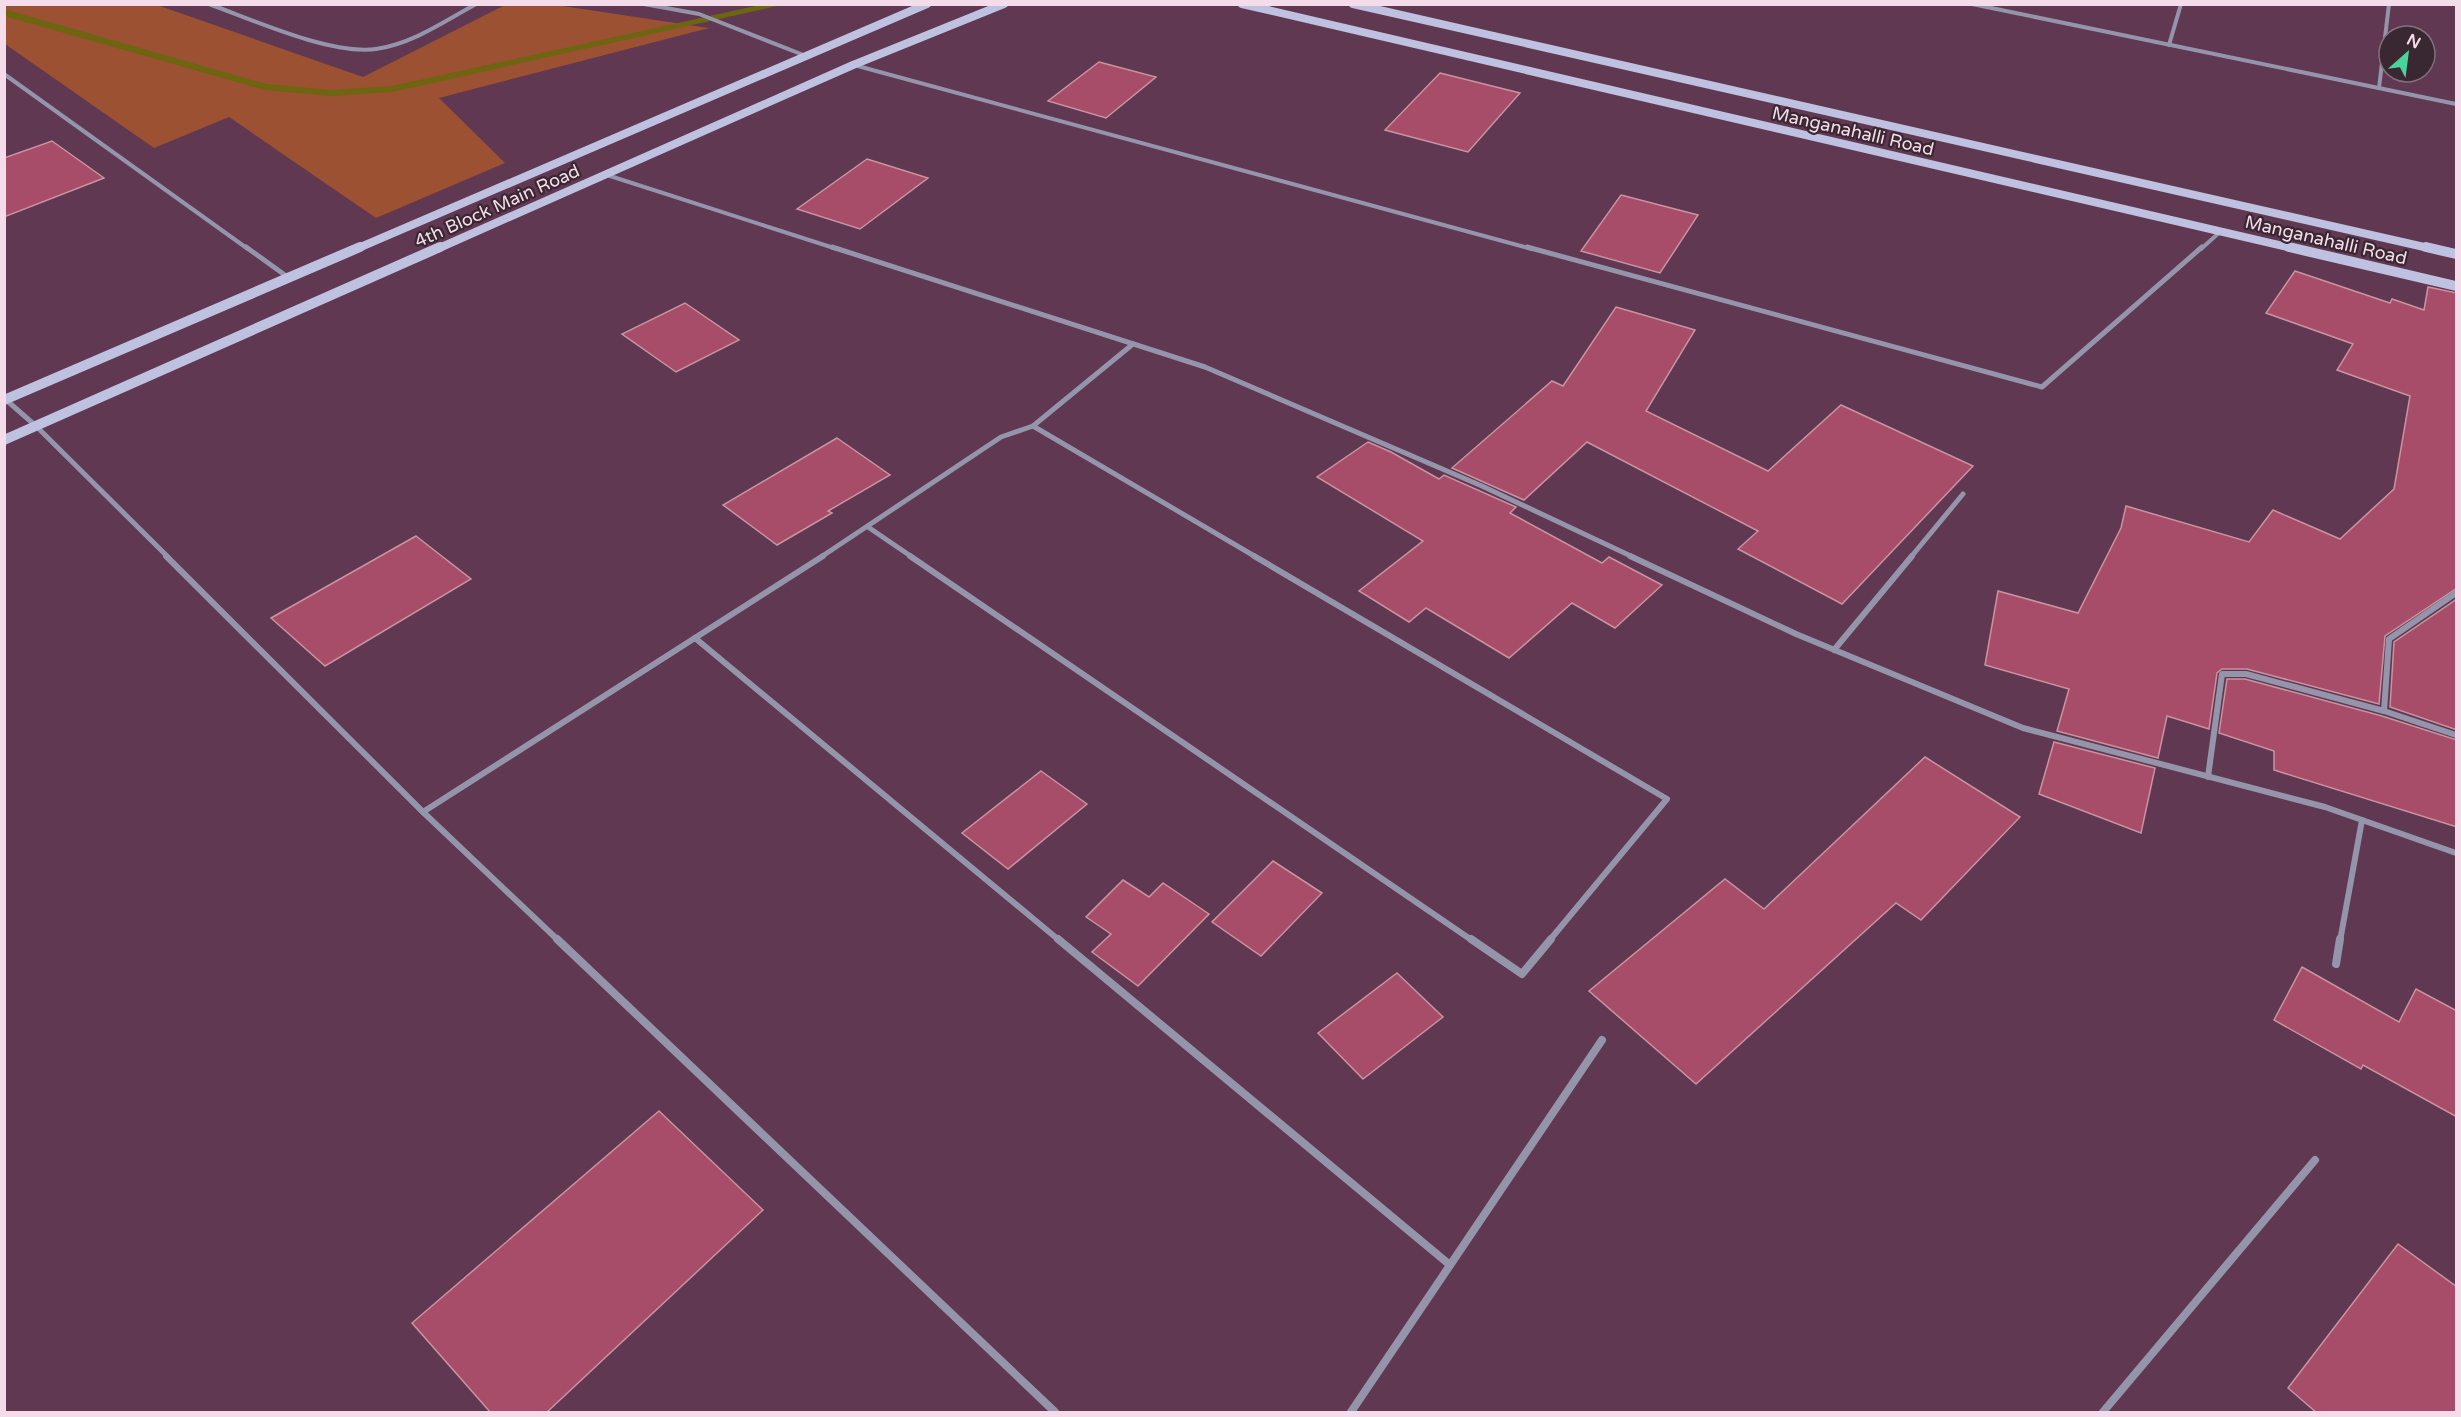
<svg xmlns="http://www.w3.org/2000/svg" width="2461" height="1417" viewBox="0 0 2461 1417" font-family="'Varela Round',sans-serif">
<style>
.green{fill:#9c5132}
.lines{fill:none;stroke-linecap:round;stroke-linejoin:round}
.stream{fill:#6e6511;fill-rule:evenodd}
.building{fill:#a84d69;stroke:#c993a0;stroke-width:1.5}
.street-far3{stroke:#9495aa;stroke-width:4}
.street-far2{stroke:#9495aa;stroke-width:5}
.street-far1{stroke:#9495aa;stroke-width:6}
.street{stroke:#9495aa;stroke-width:8}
.secondary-far1{stroke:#bfc1e1;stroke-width:8}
.secondary{stroke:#bfc1e1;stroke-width:10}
.labels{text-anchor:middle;stroke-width:4.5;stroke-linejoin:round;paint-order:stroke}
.far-street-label{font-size:18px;fill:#f5dcea;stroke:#392732}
</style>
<rect width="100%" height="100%" fill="#603851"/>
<!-- green -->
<polygon class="green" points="5,4 157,5 363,77 505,5 556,5 709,28 439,98 505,163 376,218 229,117 154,148 5,44"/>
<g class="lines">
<!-- stream -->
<polygon class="stream" points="764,4 786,4 392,92 331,96 265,90 4,16 4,9 266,84 331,90 392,86"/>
</g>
<!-- building -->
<g class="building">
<polygon points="1099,62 1156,77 1106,118 1048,101"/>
<polygon points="1440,73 1520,93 1468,152 1385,130"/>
<polygon points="52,141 104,178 4,217 4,158"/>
<polygon points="867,159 928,178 860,229 797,209"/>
<polygon points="1621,195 1698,215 1660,273 1581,251"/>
<polygon points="2295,271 2390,303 2392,299 2424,310 2428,287 2457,293 2457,588 2385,636 2379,704 2247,669 2222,669 2217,673 2209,729 2167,716 2158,758 2057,731 2069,689 1985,665 1998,591 2078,613 2121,528 2126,506 2249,542 2273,510 2340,539 2394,489 2410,396 2337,370 2353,344 2266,313"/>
<polygon points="685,303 739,340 676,372 622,334"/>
<polygon points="1616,307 1695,330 1646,411 1768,471 1841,405 1973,466 1842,604 1738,549 1758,531 1587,442 1524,500 1452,468 1552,381 1563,386"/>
<polygon points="837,438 890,475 828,511 832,513 777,545 723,505"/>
<polygon points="1368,442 1391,452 1439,479 1444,475 1516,507 1510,513 1602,563 1609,557 1662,585 1615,628 1572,603 1509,658 1426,608 1409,622 1359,591 1423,541 1317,477"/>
<polygon points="416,536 471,579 325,666 271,618"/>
<polygon points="2457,599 2457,730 2390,707 2394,642"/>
<polygon points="2227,679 2245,679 2382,716 2457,740 2457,827 2274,770 2274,751 2219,733"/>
<polygon points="2054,742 2155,768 2141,833 2039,794"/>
<polygon points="1925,757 2020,817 1921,920 1896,903 1696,1084 1589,991 1725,879 1764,909"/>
<polygon points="1041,771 1087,804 1008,869 962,833"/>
<polygon points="1273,861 1322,893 1261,956 1212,922"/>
<polygon points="1123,880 1149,897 1163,883 1209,914 1138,986 1092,952 1111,934 1086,917"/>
<polygon points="2302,967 2399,1022 2416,989 2457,1011 2457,1117 2363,1065 2361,1069 2274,1020"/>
<polygon points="1397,973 1443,1017 1363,1079 1318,1033"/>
<polygon points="659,1111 763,1210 546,1413 491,1413 412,1323"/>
<polygon points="2398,1244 2457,1287 2457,1413 2317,1413 2288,1388"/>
</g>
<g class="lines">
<!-- street-far3 -->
<g class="street-far3">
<path d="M209 4C253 20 330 55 376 49 412 44 445 21 476 4"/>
<polyline points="644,4 699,14 806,56"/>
<polyline points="1972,4 2456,104"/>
<polyline points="2169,45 2181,4"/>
<polyline points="854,65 1532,249"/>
<polyline points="4,74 248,249"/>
<polyline points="2379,88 2389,4"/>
<polyline points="607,175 837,249"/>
<polyline points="2201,249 2221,231"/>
</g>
<!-- street-far2 -->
<g class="street-far2">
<polyline points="246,247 289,278"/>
<polyline points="832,247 1205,367 1482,486 1633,557"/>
<polyline points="1527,247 2042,387 2202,247"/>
<polyline points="5,399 36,426 168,557"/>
<polyline points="1033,426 1256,557"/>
<polyline points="868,527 912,557"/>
<polyline points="821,557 1001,437 1033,426 1133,344"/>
<polyline points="1911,557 1963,494"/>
</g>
<!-- street-far1 -->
<g class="street-far1">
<polyline points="166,556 423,812 559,941"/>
<polyline points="910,556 1473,941"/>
<polyline points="1254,556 1667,799 1549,941"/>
<polyline points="1630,556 1796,634 2023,728 2325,807 2456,853"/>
<polyline points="695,638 1060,941"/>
<polyline points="1834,650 1912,556"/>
<polyline points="2384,711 2456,735"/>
<polyline points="2208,777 2222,674 2246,674 2384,711 2389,639 2456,593"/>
<polyline points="423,812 823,556"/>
<polyline points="2340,941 2362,820"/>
</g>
<!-- street -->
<g class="street">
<polyline points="557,939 1055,1412"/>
<polyline points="1058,939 1450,1265"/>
<polyline points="1471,939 1522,974 1551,939"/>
<polyline points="2336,964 2340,939"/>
<polyline points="1351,1412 1602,1040"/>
<polyline points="2103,1412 2315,1160"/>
</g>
<!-- secondary-far1 -->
<g class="secondary-far1">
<polyline points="1242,4 2296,249"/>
<polyline points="1353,4 2433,249"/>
<polyline points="356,249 927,4"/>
<polyline points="437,249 853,65 1004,4"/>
</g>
<!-- secondary -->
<g class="secondary">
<polyline points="2289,247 2456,286"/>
<polyline points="2426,247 2456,254"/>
<polyline points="4,400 360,247"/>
<polyline points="4,440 440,247"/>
</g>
</g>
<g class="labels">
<!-- far-street labels -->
<g class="far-street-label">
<text transform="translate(1853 131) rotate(13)" y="6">Manganahalli Road</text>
<text transform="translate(497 206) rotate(-24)" y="6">4th Block Main Road</text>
<text transform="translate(2326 240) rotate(13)" y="6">Manganahalli Road</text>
</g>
</g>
<!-- border -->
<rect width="2461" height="1417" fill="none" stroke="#f5dcea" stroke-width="12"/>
<!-- north arrow -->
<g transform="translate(2407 54) rotate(28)"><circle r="28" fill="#392732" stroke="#846f7c" stroke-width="1.5"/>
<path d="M0-4.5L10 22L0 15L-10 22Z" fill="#49d49c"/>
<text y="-9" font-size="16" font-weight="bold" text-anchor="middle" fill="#f5dcea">N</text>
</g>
</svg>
